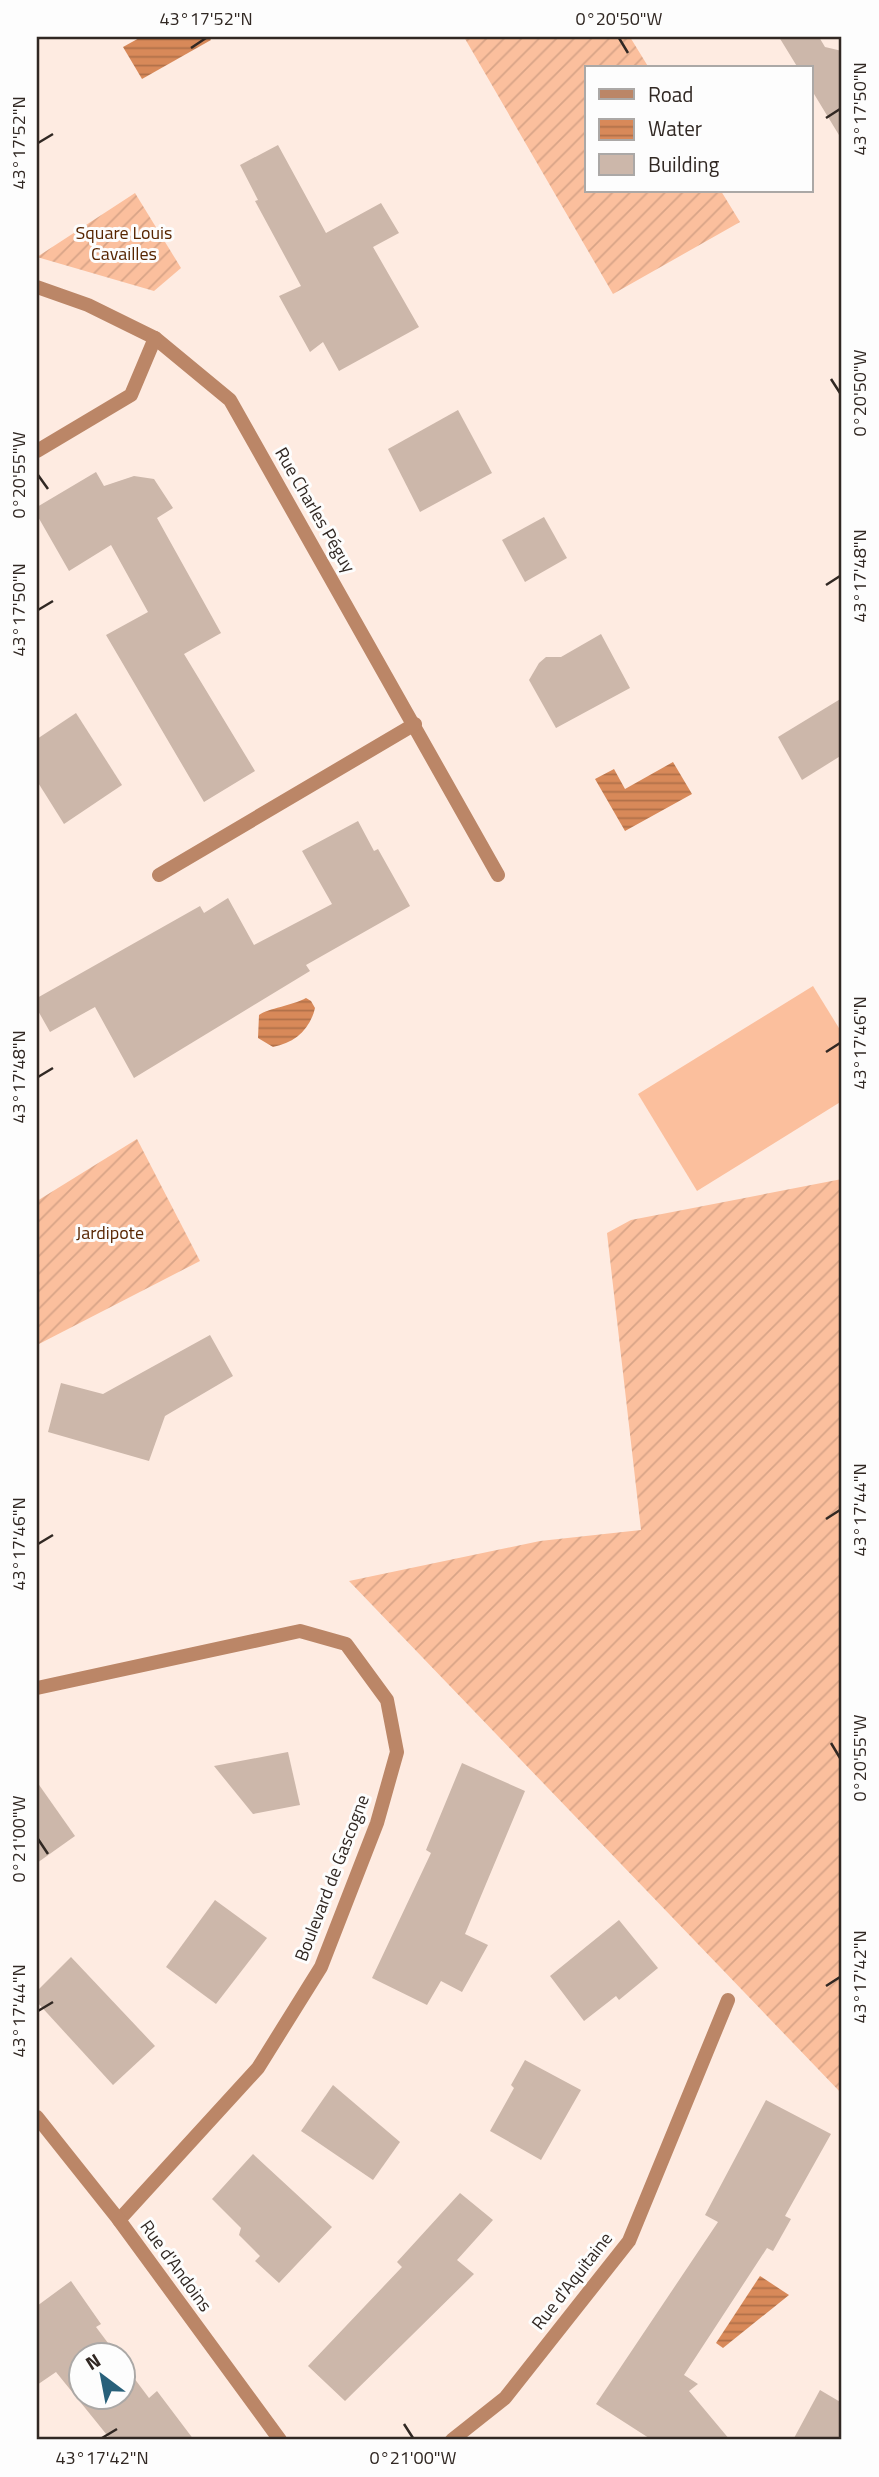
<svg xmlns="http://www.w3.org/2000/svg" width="879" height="2477" viewBox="0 0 879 2477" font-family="'Titillium Web',sans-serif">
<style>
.grass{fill:#fbbf9d}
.garden{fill:url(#garden-furrows)}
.water{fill:url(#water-rules)}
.building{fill:#ccb7aa}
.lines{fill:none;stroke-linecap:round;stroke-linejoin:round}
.minor{stroke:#bb8667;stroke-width:14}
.ticks{fill:none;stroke:#312823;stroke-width:2.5}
.labels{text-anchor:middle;stroke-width:6;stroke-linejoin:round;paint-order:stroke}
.park-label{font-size:18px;fill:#572500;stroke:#fdfdfd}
.street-label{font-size:18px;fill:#312823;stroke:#fdfdfd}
.neatline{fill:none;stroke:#312823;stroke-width:2.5}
.ticks-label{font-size:18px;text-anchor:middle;fill:#312823}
</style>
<defs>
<pattern id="garden-furrows" width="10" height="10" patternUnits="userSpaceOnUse" patternTransform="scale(1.75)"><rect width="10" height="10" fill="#fbbf9d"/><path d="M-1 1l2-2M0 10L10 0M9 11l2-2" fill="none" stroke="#d8a487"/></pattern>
<pattern id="water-rules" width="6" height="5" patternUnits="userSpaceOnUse" patternTransform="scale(1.75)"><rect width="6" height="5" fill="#d88959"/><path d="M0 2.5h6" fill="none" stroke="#b07049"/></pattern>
</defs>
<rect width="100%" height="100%" fill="#feebe1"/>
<!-- grass -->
<polygon class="grass" points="813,986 842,1033 842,1101 697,1191 638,1094"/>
<!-- garden -->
<g class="garden">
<polygon points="464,37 630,37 649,68 587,68 587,191 721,191 740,222 613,294"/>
<polygon points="135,193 181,268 154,291 37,257"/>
<polygon points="137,1139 200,1261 37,1345 37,1201"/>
<polygon points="842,1179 842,2094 349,1581 540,1541 641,1530 607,1233 631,1220"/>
</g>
<!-- water -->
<g class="water">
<polygon points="141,37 209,37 211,40 142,79 123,47"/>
<polygon points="673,762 692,794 625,831 595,779 614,769 625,789"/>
<path d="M306 998 311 1001 315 1008C310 1030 294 1043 273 1047L258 1038 259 1015C269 1008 291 1006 306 998Z"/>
<polygon points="760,2276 789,2295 723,2348 716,2343"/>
</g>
<!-- building -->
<g class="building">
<polygon points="779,37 819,37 825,47 842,51 842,140 811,89 811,68 798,68"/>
<polygon points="278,145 326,233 381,203 399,233 373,247 419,327 339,371 323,342 310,352 279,296 301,286 255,201 258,200 240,165"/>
<polygon points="458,410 492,473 420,512 388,449"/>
<polygon points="96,472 104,486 134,476 154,479 173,508 157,518 221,633 184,654 255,771 204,802 106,635 148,612 111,545 69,571 37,515 37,507"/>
<polygon points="544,517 567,558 525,582 502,540"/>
<polygon points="601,634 630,688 556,728 529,680 539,663 546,657 561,657"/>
<polygon points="842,698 842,755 802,780 778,737"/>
<polygon points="76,713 122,785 64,824 37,781 37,739"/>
<polygon points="358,821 374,851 378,849 410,906 306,965 310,971 134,1078 95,1007 50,1032 37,1009 37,998 200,906 204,913 228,898 254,945 332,904 302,851"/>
<polygon points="210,1335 233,1376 165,1416 149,1461 48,1432 61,1383 103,1394"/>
<polygon points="288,1752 300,1805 253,1814 214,1766"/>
<polygon points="462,1763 525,1791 465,1934 488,1945 462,1992 441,1981 427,2005 372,1978 431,1853 426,1850"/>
<polygon points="37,1782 75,1836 37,1863"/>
<polygon points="215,1900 267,1938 216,2004 166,1967"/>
<polygon points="619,1920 658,1968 619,2000 616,1996 584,2021 550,1976"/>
<polygon points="71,1957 155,2046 113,2085 37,2002 37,1991"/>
<polygon points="525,2060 581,2090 541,2160 490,2131 514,2088 511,2085"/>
<polygon points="333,2085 400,2142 373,2180 301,2131"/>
<polygon points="766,2100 831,2134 785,2216 791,2219 773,2251 767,2248 684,2375 698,2384 689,2391 730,2440 652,2440 596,2404 718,2222 705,2215"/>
<polygon points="253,2154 332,2227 279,2283 255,2261 260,2256 239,2235 241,2228 212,2199"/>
<polygon points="460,2193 493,2220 457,2260 474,2274 345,2401 308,2366 402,2267 397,2262"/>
<polygon points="71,2281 101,2324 96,2327 117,2355 80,2355 80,2397 122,2397 122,2362 149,2398 157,2391 194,2440 111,2440 56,2372 37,2385 37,2306"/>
<polygon points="820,2390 842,2403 842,2440 793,2440"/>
</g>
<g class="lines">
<!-- minor -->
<g class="minor">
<polyline points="37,287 88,305 155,338 230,400 498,875"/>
<polyline points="37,451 131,395 155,338"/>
<polyline points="159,875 415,724"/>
<polyline points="37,1688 300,1631 346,1644 387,1700 397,1752 377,1823 321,1967 258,2068 119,2220"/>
<polyline points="37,2117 119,2220 280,2440"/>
<polyline points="452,2440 505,2398 629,2241 728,2000"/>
</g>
</g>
<!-- ticks -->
<path class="ticks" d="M619 38 628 53M191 48 206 38M826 118 840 109M38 143 53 134M831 379 840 393M38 475 48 489M826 585 840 576M38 610 53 601M826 1052 840 1043M38 1077 53 1068M826 1519 840 1510M38 1544 53 1535M831 1743 840 1758M38 1839 48 1854M826 1986 840 1977M38 2011 53 2002M404 2424 413 2438M102 2438 117 2429"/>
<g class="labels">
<!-- park labels -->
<g class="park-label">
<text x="124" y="239">Square Louis<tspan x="124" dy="21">Cavailles</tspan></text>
<text x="110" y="1239">Jardipote</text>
</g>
<!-- street labels -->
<g class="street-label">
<text transform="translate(315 510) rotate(60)" y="6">Rue Charles Péguy</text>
<text transform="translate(332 1878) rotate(-69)" y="6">Boulevard de Gascogne</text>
<text transform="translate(176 2266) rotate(54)" y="6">Rue d'Andoins</text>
<text transform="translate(572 2281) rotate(-52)" y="6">Rue d'Aquitaine</text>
</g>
</g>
<!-- border -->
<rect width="879" height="2477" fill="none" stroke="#fdfdfd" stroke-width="77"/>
<!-- legend -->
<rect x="585" y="66" width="228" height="126" fill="#fdfdfd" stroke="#aba8a6" stroke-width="2"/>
<rect x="599" y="89" width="35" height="10" fill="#bb8667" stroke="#aba8a6" stroke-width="2"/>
<text x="648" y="102" font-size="21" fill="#312823">Road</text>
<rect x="599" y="119" width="35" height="21" fill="url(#water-rules)" stroke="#aba8a6" stroke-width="2"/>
<text x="648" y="136" font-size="21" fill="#312823">Water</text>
<rect x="599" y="154" width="35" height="21" fill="#ccb7aa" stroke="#aba8a6" stroke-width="2"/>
<text x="648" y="172" font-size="21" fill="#312823">Building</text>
<!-- north arrow -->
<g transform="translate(102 2376) rotate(328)"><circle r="33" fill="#fdfdfd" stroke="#aba8a6" stroke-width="2"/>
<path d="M0-5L12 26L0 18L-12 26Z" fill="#28607a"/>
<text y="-10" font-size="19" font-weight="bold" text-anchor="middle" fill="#312823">N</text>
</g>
<rect x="38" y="38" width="802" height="2400" class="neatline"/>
<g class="ticks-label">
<text x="206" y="25">43°17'52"N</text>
<text x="619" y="25">0°20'50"W</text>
<text transform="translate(860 109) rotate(-90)" y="6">43°17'50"N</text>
<text transform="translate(19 143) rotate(-90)" y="6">43°17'52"N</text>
<text transform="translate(860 393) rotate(-90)" y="6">0°20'50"W</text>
<text transform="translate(19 475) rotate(-90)" y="6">0°20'55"W</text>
<text transform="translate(860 576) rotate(-90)" y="6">43°17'48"N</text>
<text transform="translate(19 610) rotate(-90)" y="6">43°17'50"N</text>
<text transform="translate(860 1043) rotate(-90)" y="6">43°17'46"N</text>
<text transform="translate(19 1077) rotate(-90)" y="6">43°17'48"N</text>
<text transform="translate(860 1510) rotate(-90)" y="6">43°17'44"N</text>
<text transform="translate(19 1544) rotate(-90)" y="6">43°17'46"N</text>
<text transform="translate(860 1758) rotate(-90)" y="6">0°20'55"W</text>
<text transform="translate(19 1839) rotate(-90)" y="6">0°21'00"W</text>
<text transform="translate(860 1977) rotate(-90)" y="6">43°17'42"N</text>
<text transform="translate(19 2011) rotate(-90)" y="6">43°17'44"N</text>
<text x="102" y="2464">43°17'42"N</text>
<text x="413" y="2464">0°21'00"W</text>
</g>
</svg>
